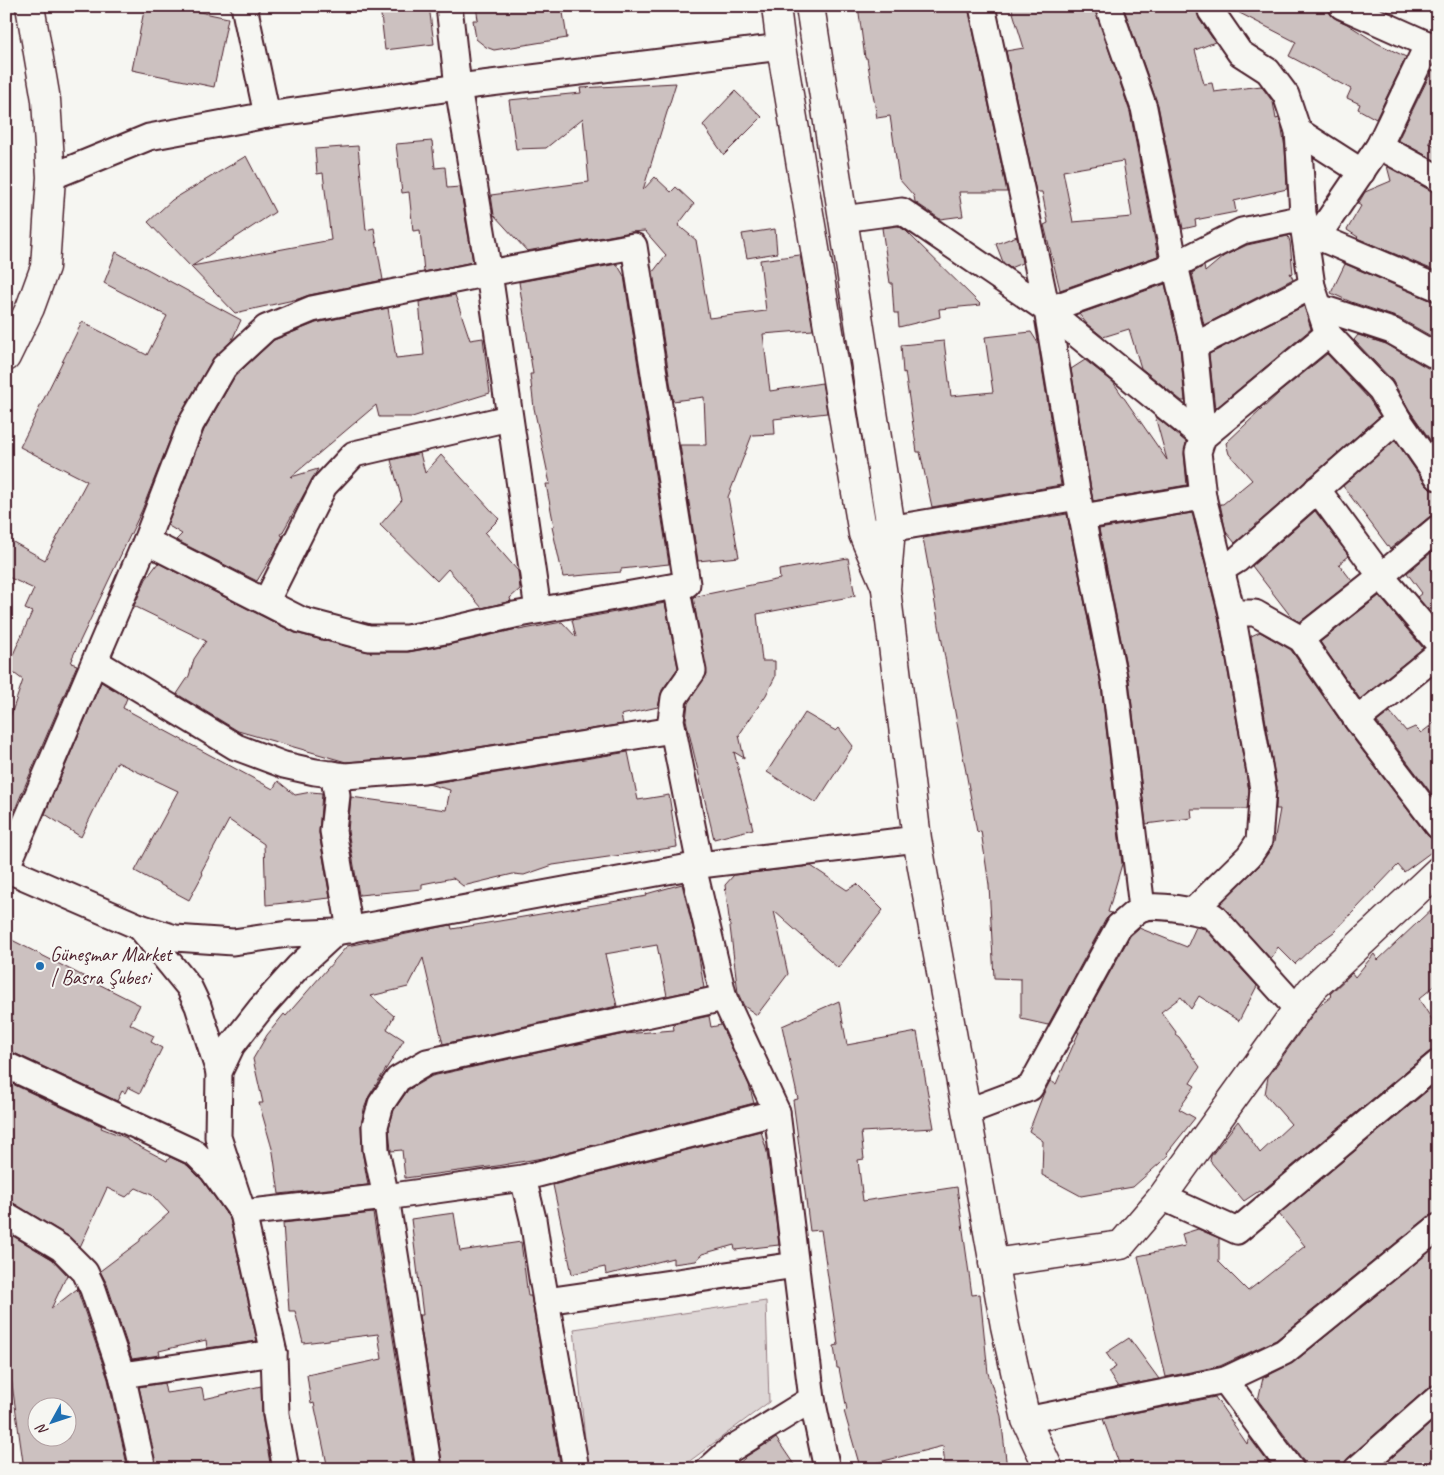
<svg xmlns="http://www.w3.org/2000/svg" width="1444" height="1475" viewBox="0 0 1444 1475" font-family="Caveat,sans-serif">
<style>
.green{fill:#ddd6d5;stroke:#947a80}
.building{fill:#ccc1c0;stroke:#4a1f2b;fill-rule:evenodd}
.lines{fill:none;stroke-linecap:round;stroke-linejoin:round}
.street-casing{stroke:#4a1f2b;stroke-width:29}
.secondary-casing{stroke:#4a1f2b;stroke-width:31}
.street{stroke:#f6f6f2;stroke-width:25}
.secondary{stroke:#f6f6f2;stroke-width:28}
.poi-dot{fill:#1f6fb2;stroke:#f6f6f2;stroke-width:2}
.labels{text-anchor:middle;stroke-width:4;stroke-linejoin:round;paint-order:stroke}
.poi-label{font-size:20px;fill:#4a1f2b;stroke:#f6f6f2;text-anchor:start}
</style>
<rect width="100%" height="100%" fill="#f6f6f2"/>
<filter id="ink" filterUnits="userSpaceOnUse"><feTurbulence type="fractalNoise" baseFrequency=".02" numOctaves="2"/><feDisplacementMap in="SourceGraphic" scale="10" xChannelSelector="R" yChannelSelector="G"/><feConvolveMatrix kernelMatrix="1 2 1 2 8 2 1 2 1" color-interpolation-filters="sRGB"/></filter>
<g filter="url(#ink)">
<!-- green -->
<polygon class="green" points="766,1301 769,1402 679,1469 588,1469 574,1329"/>
<!-- building -->
<g class="building">
<polygon points="145,6 171,6 228,18 214,87 132,70"/>
<polygon points="380,6 429,6 434,44 385,50"/>
<polygon points="476,6 562,6 567,38 494,50 486,47 476,39 473,20 478,20"/>
<polygon points="858,6 968,6 1007,192 959,192 963,216 940,219 915,202 914,196 899,179 890,116 877,118 867,58 865,58"/>
<path d="M1011 6H1094L1130 112 1158 256 1060 290 1044 225 1048 223 1042 192H1036L1006 51 1024 48ZM1123 161 1132 217 1073 222 1063 171Z"/>
<polygon points="1123,6 1196,6 1199,19 1215,42 1195,50 1204,84 1212,83 1214,92 1261,86 1273,102 1276,119 1279,118 1281,124 1285,148 1287,189 1234,201 1236,212 1195,220 1196,226 1183,229 1158,105"/>
<polygon points="1226,6 1321,6 1329,11 1331,15 1336,19 1347,24 1377,43 1406,57 1376,119 1358,109 1360,104 1347,98 1351,89 1289,56 1296,42"/>
<polygon points="1432,70 1438,73 1438,124 1429,143 1438,147 1438,162 1398,140"/>
<polygon points="676,83 643,190 655,177 671,192 676,187 694,204 678,225 696,240 709,318 766,311 760,260 800,255 813,330 763,334 770,391 822,383 827,413 774,419 775,434 752,435 728,497 739,557 698,561 680,445 706,445 704,397 673,401 653,272 666,255 645,231 631,232 527,251 494,215 491,195 589,182 583,118 546,148 516,149 509,100 581,93 580,88"/>
<polygon points="735,91 762,117 724,155 703,125"/>
<polygon points="432,141 435,168 445,167 447,188 460,187 473,262 424,272 420,230 413,231 409,192 402,193 396,144"/>
<polygon points="358,146 366,230 374,228 383,280 309,295 298,299 235,313 148,222 172,200 246,156 275,212 192,266 331,240 323,173 317,174 315,149"/>
<polygon points="1387,166 1431,191 1438,192 1438,272 1357,238 1358,237 1347,230 1361,206 1358,204 1365,192 1391,181"/>
<polygon points="898,226 906,231 981,305 939,309 940,317 899,327 898,313 894,313 892,283 890,283 882,228"/>
<polygon points="775,229 777,253 747,258 742,234"/>
<polygon points="1017,236 1022,263 1010,268 1003,262 996,244"/>
<polygon points="1288,236 1290,242 1293,274 1290,273 1293,279 1204,325 1192,273 1204,266 1205,272 1224,256 1247,245"/>
<polygon points="116,252 241,320 232,340 212,360 178,419 142,510 72,658 73,658 71,663 77,665 6,830 6,729 23,680 7,668 32,612 25,609 34,589 6,576 6,538 45,560 87,481 20,447 82,322 147,355 167,316 104,283"/>
<polygon points="617,264 624,276 669,564 621,569 621,572 563,577 552,527 554,526 546,484 550,484 534,408 530,374 533,374 519,282"/>
<polygon points="1345,264 1432,301 1438,302 1438,340 1399,318 1351,302 1331,293"/>
<polygon points="1165,284 1180,348 1185,401 1182,401 1141,368 1129,329 1103,337 1087,324 1079,314"/>
<polygon points="455,295 470,340 483,338 490,393 412,417 379,417 376,405 291,477 318,469 281,535 283,536 277,548 257,581 176,540 182,534 167,525 204,430 235,376 274,340 316,323 388,308 396,358 424,355 419,302"/>
<polygon points="1304,306 1311,329 1215,409 1209,354"/>
<polygon points="1031,332 1038,343 1061,485 932,507 920,452 917,452 905,372 903,373 901,345 944,341 951,396 993,392 985,337"/>
<polygon points="1358,335 1386,344 1431,370 1438,371 1438,451 1410,411 1392,380 1354,340"/>
<polygon points="1327,354 1369,399 1380,416 1235,543 1226,532 1220,504 1223,504 1252,480 1229,454 1226,443 1280,392"/>
<polygon points="1085,360 1113,382 1167,460 1155,416 1186,442 1184,454 1187,485 1093,501 1071,369"/>
<polygon points="1395,440 1426,485 1431,490 1438,491 1438,514 1429,517 1390,549 1343,486"/>
<polygon points="420,453 425,473 441,455 499,519 485,533 518,571 520,589 510,598 511,601 482,608 448,569 437,581 380,525 402,500 391,460"/>
<polygon points="1315,511 1349,556 1339,564 1352,581 1300,622 1292,618 1252,566"/>
<polygon points="1192,513 1218,616 1249,790 1247,809 1191,809 1192,818 1146,824 1129,680 1099,529"/>
<polygon points="1067,514 1101,685 1122,864 1108,912 1112,913 1106,919 1048,1025 1021,1019 1021,979 994,978 989,885 981,831 977,832 923,538"/>
<polygon points="1438,547 1438,621 1417,597 1422,593 1407,573"/>
<polygon points="848,558 855,596 757,614 762,661 775,661 775,677 766,695 739,735 744,758 734,752 753,829 714,839 686,720 688,703 707,674 693,597 780,579 779,570"/>
<polygon points="158,563 295,633 369,652 409,652 448,645 517,629 519,630 562,622 576,637 572,620 665,603 678,668 662,690 658,707 621,715 623,724 422,756 346,762 238,731 177,694 189,676 194,659 206,641 134,606 146,579"/>
<polygon points="1379,596 1423,648 1360,699 1320,642"/>
<polygon points="1260,632 1291,650 1346,729 1427,835 1432,839 1438,840 1438,847 1404,872 1398,865 1334,932 1313,947 1295,964 1278,947 1271,959 1220,904 1259,866 1271,849 1274,842 1280,809 1276,809 1277,787 1251,636"/>
<polygon points="101,682 127,698 123,708 273,789 278,781 295,795 311,792 322,793 319,833 330,898 266,905 264,844 229,820 201,872 203,874 189,900 135,871 178,791 117,762 81,837 45,814"/>
<polygon points="1390,712 1406,731 1415,727 1421,733 1438,720 1438,802 1377,722"/>
<polygon points="805,713 836,731 839,728 853,746 816,803 767,772"/>
<polygon points="628,752 638,800 669,795 677,847 553,865 524,875 513,874 463,886 453,878 422,884 422,889 359,895 348,831 351,797 446,810 450,790 428,784"/>
<polygon points="811,866 847,890 857,884 883,910 838,968 774,911 788,974 757,1015 744,1006 738,993 725,885 734,875"/>
<polygon points="682,884 697,945 704,988 667,996 657,945 605,954 617,1006 443,1044 423,958 408,987 371,996 394,1016 387,1029 404,1040 369,1096 364,1109 361,1126 362,1151 368,1185 279,1194 273,1152 259,1103 263,1103 253,1059 267,1035 284,1014 286,1016 347,946 451,925 452,929 647,896 646,894"/>
<polygon points="1438,903 1438,983 1419,999 1438,1029 1438,1049 1429,1052 1261,1192 1259,1191 1244,1201 1210,1161 1211,1156 1238,1121 1260,1153 1291,1124 1265,1094 1268,1077 1318,1007 1332,996 1330,994 1352,973 1355,977 1374,954 1378,960"/>
<polygon points="1196,927 1205,929 1257,986 1239,1021 1199,996 1191,1009 1181,997 1161,1012 1176,1032 1175,1034 1179,1037 1200,1067 1190,1083 1195,1086 1179,1109 1195,1118 1167,1153 1169,1155 1133,1187 1081,1196 1042,1175 1043,1141 1029,1131 1043,1095 1050,1081 1056,1084 1079,1032 1077,1032 1130,936 1139,928 1187,947"/>
<polygon points="6,937 140,1005 130,1024 154,1036 151,1042 162,1048 140,1093 128,1087 125,1093 122,1091 117,1101 12,1052 6,1051"/>
<polygon points="839,1001 847,1045 917,1032 934,1128 861,1132 864,1159 858,1160 863,1201 957,1187 972,1295 980,1294 988,1373 1001,1416 1007,1469 945,1469 943,1446 860,1467 844,1411 847,1410 839,1368 837,1368 834,1346 838,1345 821,1230 810,1231 793,1100 798,1099 782,1026"/>
<polygon points="709,1016 711,1027 721,1025 749,1085 754,1103 548,1157 497,1166 405,1178 402,1150 391,1151 389,1128 394,1110 408,1090 432,1076 624,1034 674,1030 673,1024"/>
<polygon points="6,1081 102,1126 101,1128 127,1138 127,1140 167,1161 170,1157 187,1165 202,1180 230,1219 257,1341 207,1348 206,1340 159,1351 160,1355 132,1359 107,1284 100,1271 140,1241 140,1239 169,1213 152,1195 136,1188 126,1197 107,1188 80,1247 68,1236 13,1203 6,1201"/>
<polygon points="1438,1082 1438,1213 1429,1216 1276,1340 1220,1366 1166,1377 1138,1256 1185,1246 1182,1234 1198,1229 1219,1238 1219,1262 1248,1291 1305,1246 1279,1214"/>
<polygon points="761,1131 767,1152 779,1245 735,1250 734,1245 702,1254 696,1261 673,1264 673,1258 606,1275 605,1267 572,1274 553,1185"/>
<polygon points="373,1213 414,1469 328,1469 314,1403 311,1404 307,1375 382,1359 378,1334 303,1343 295,1311 289,1311 283,1223"/>
<polygon points="454,1213 460,1251 521,1242 528,1296 531,1296 561,1469 443,1469 419,1315 423,1315 411,1219"/>
<path d="M6 1232 52 1259 67 1275 51 1309 77 1289 108 1379 128 1469H24L9 1363 6 1365ZM38 1408H68V1438H38Z"/>
<polygon points="1434,1248 1438,1253 1438,1384 1429,1387 1348,1458 1344,1464 1343,1469 1305,1469 1303,1460 1258,1400 1263,1378 1293,1363"/>
<polygon points="1129,1338 1159,1379 1118,1387 1108,1372 1116,1367 1106,1353"/>
<polygon points="164,1383 166,1393 202,1388 204,1399 261,1386 262,1416 271,1469 157,1469 139,1387"/>
<polygon points="1215,1397 1247,1444 1249,1437 1273,1469 1121,1469 1103,1419"/>
<polygon points="1438,1417 1438,1469 1379,1469"/>
<polygon points="776,1438 797,1469 733,1469 747,1456 766,1444 767,1445"/>
</g>
<g class="lines">
<defs>
<g id="street">
<polyline points="244,6 267,115"/>
<polyline points="449,6 458,87 489,273 538,610"/>
<polyline points="982,6 1047,310 1078,497 1115,683 1142,908"/>
<polyline points="1108,6 1144,108 1175,265 1194,346 1203,437"/>
<polyline points="1210,6 1211,11 1240,53 1268,71 1286,95 1298,131 1304,231 1312,286 1328,334 1381,390 1398,419 1438,477"/>
<polyline points="1342,6 1438,49"/>
<polyline points="1298,131 1362,172"/>
<polyline points="1379,146 1438,178"/>
<polyline points="51,177 149,137 267,115 458,87 781,47"/>
<polyline points="843,219 902,211 1047,310 1203,437"/>
<polyline points="1304,231 1438,288"/>
<polyline points="1317,237 1379,146 1428,44"/>
<polyline points="1319,307 1392,331 1438,357"/>
<polyline points="1047,310 1175,265 1242,231 1304,218"/>
<polyline points="1194,346 1312,286"/>
<polyline points="1317,489 1381,576 1438,643"/>
<polyline points="1082,517 1203,497"/>
<polyline points="871,532 1078,497"/>
<polyline points="146,541 301,620 369,638 406,638 445,631 514,615 676,586"/>
<polyline points="1221,570 1237,560 1398,419"/>
<polyline points="266,602 324,486 354,454 509,418"/>
<polyline points="1232,613 1255,613 1301,639 1357,720 1438,826"/>
<polyline points="1301,639 1381,576 1438,528"/>
<polyline points="96,662 236,747 284,765 315,772 345,776 424,770 673,730"/>
<polyline points="1357,720 1438,654"/>
<polyline points="333,774 337,795 333,831 350,930"/>
<polyline points="693,867 724,998 777,1112 812,1399 827,1469"/>
<polyline points="6,869 146,541 191,424 224,367 266,328 312,309 489,273 634,246 687,584 676,586 693,671 674,698 671,720 700,865"/>
<polyline points="6,869 140,927 175,938 233,942 288,934 336,932"/>
<polyline points="1194,910 1249,856 1259,841 1263,789 1232,613 1203,497 1198,452 1203,437 1328,334"/>
<polyline points="140,927 189,987 198,1006 219,1072"/>
<polyline points="6,1065 195,1153 213,1171 243,1213 386,1197 523,1178 777,1112"/>
<path d="M966 1112 1030 1088 1119 926C1126 921 1133 913 1140 909 1153 902 1199 912 1213 916L1297 1009"/>
<polyline points="523,1178 533,1219 542,1278 576,1469"/>
<polyline points="1162,1197 1237,1231 1438,1063"/>
<polyline points="6,1215 61,1248 85,1272 93,1289 122,1375 143,1469"/>
<polyline points="546,1301 796,1265"/>
<polyline points="122,1375 274,1353"/>
<polyline points="1026,1420 1225,1380"/>
<polyline points="286,1469 276,1414 274,1353 243,1213 218,1137 219,1072 232,1045 261,1008 298,967 336,932 700,865 917,839"/>
<polyline points="429,1469 386,1197 376,1150 375,1126 381,1104 398,1079 427,1062 724,998"/>
<polyline points="709,1469 731,1449 812,1399"/>
<polyline points="1291,1469 1225,1380 1284,1352 1438,1227"/>
<polyline points="1357,1469 1438,1398"/>
</g>
<g id="secondary">
<polyline points="776,6 781,47 863,534 885,585"/>
<polyline points="810,6 891,528 886,589 917,839 1005,1326 1026,1420 1049,1469"/>
<polyline points="6,357 30,308 45,267 51,177 46,100 30,6"/>
<polyline points="993,1263 1121,1245 1162,1197 1311,990 1438,871"/>
</g>
</defs>
<!-- street casing -->
<use href="#street" class="street-casing"/>
<!-- secondary casing -->
<use href="#secondary" class="secondary-casing"/>
<!-- street -->
<use href="#street" class="street"/>
<!-- secondary -->
<use href="#secondary" class="secondary"/>
</g>
</g>
<!-- markers -->
<circle class="poi-dot" cx="40" cy="966" r="5"/>
<g class="labels">
<!-- poi labels -->
<g class="poi-label">
<text x="50" y="961">Güneşmar Market<tspan x="50" dy="23">| Basra Şubesi</tspan></text>
</g>
</g>
<!-- margin -->
<rect width="1444" height="1475" fill="none" stroke="#f6f6f2" stroke-width="25"/>
<rect x="12" y="12" width="1419" height="1450" fill="none" stroke="#4a1f2b" stroke-width="2" filter="url(#ink)"/>
<!-- north arrow -->
<g transform="translate(52 1422) rotate(230)"><circle r="24" fill="#f6f6f2" stroke="#b1a0a2"/>
<path d="M0-4L9 19L0 12L-9 19Z" fill="#1f6fb2"/>
<text y="-8" font-size="14" font-weight="bold" text-anchor="middle" fill="#4a1f2b">N</text>
</g>
</svg>
